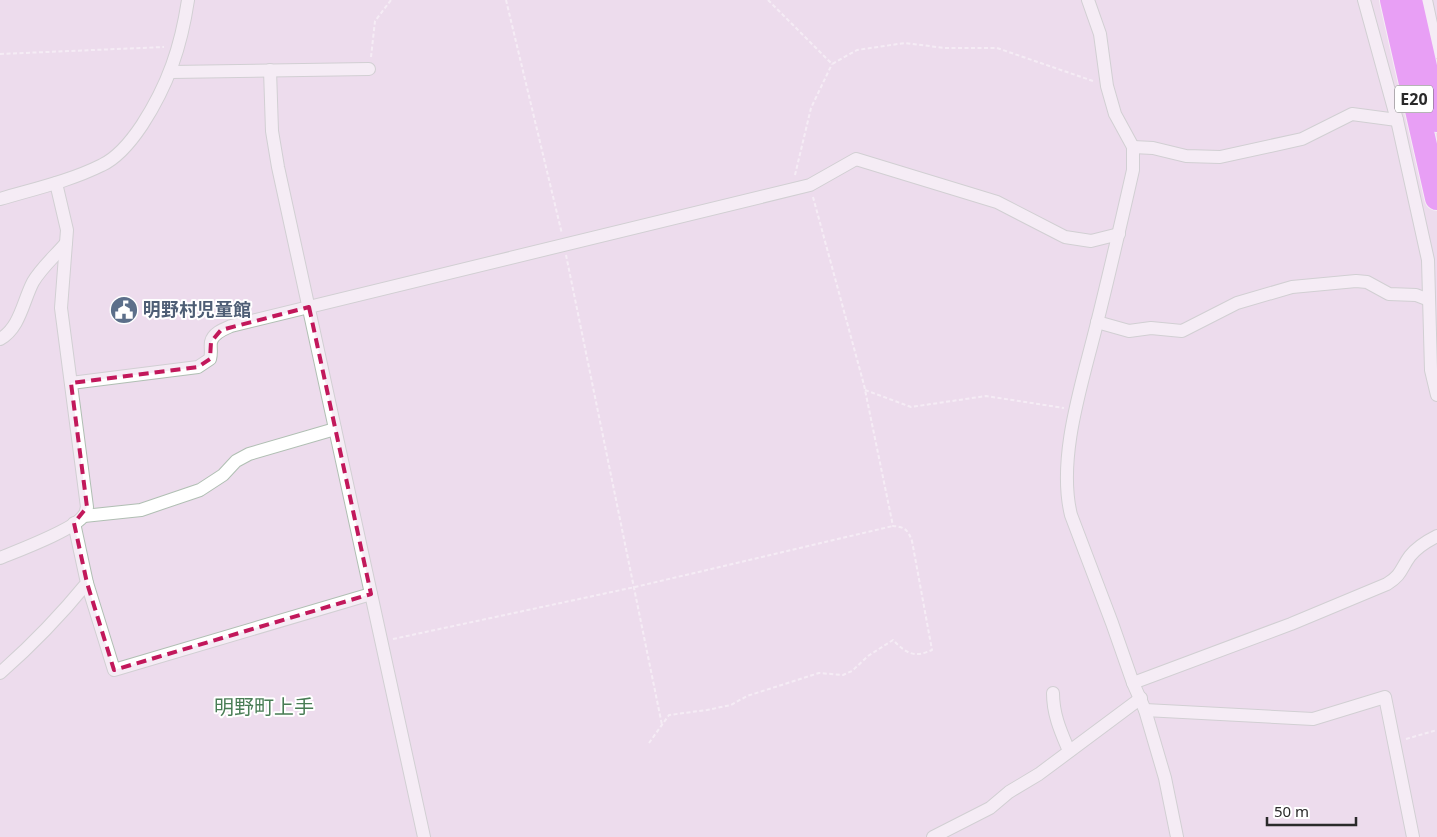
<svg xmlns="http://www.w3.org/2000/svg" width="1437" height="837" viewBox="0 0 1437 837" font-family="'Noto Sans','Noto Sans JP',sans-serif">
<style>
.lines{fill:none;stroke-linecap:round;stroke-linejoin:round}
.street-casing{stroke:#b0bfb3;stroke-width:14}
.highway-casing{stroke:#fff;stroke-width:26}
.path{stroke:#fff;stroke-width:2;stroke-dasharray:4 2.5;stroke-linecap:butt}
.street{stroke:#fff;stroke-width:12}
.highway{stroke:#e355ff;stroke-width:24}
.marked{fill:none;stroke:#c2185b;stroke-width:4;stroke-dasharray:10 6;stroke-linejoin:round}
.labels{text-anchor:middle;stroke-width:4;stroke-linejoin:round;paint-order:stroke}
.shield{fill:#fff;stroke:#6a6a6a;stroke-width:1}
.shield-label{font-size:16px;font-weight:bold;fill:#2a2a2a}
.service-label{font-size:18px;font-weight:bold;fill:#4e5e75;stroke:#fff;text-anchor:start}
.quarter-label{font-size:20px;fill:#497d55;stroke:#fff}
</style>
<rect width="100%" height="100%" fill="#eddced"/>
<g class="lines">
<defs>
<g id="street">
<path d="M1088 0 1100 34 1107 86 1115 114 1133 147V170C1121 223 1109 275 1096 327 1082 384 1057 458 1071 515L1112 623 1133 683 1145 710 1165 778 1177 837"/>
<polyline points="1364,0 1397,120 1428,260 1431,370 1437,395"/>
<polyline points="1426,0 1437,52"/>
<polyline points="270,70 272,131 278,167 424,837"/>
<polyline points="171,72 369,69"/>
<polyline points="1133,147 1153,148 1186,156 1220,157 1302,139 1352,114 1397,120"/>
<path d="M0 199C34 189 70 181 102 165 119 157 132 140 142 125 168 85 181 47 188 0"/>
<polyline points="1097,322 1129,331 1151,328 1182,331 1237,303 1292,287 1356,281 1367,282 1389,294 1416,295 1429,300"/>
<path d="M0 339C20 328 23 301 33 282 41 268 56 255 66 243"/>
<path d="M71 383 198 367 210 359C212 352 210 348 211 342 213 333 224 329 231 326L810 185 856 159 997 202 1065 237 1091 241 1119 234"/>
<polyline points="84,516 141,510 200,490 223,475 236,461 249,454 335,429"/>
<path d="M0 558C17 551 76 529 84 515 86 513 86 510 87 507L61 308 67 230 56 183"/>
<polyline points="87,583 114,670 371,594"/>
<path d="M0 673C32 645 60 616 87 583L74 523"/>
<path d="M1133 683 1291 624 1387 584C1402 575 1401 568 1410 556 1417 547 1427 541 1437 536"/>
<path d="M1053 693C1053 715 1061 732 1069 751"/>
<polyline points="1145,710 1313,719 1385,697 1413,837"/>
<polyline points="933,837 990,808 1009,792 1039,774 1141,698"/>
</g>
<g id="highway">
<polyline points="1392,0 1437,198"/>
<polyline points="1410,0 1437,120"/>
</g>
</defs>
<!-- street casing -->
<use href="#street" class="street-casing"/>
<!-- highway casing -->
<use href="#highway" class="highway-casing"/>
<!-- path -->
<g class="path">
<polyline points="506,0 562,234"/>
<polyline points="768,0 832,64 857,50 905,43 945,48 997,48 1093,81"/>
<polyline points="0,54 164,47"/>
<polyline points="371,57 375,21 391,0"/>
<polyline points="795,175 811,108 832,64"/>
<polyline points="566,255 662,725"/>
<polyline points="865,390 911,407 986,396 1064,408"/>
<polyline points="393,639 635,587 893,526"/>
<polyline points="1406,739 1437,730"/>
<path d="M649 743 669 715 707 710 731 705 747 696 819 673 843 675 852 671 868 656 893 640C907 654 914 658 932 650L912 541C908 530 905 527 893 526L864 385 813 197"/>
</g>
<!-- street -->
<use href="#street" class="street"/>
<!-- highway -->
<use href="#highway" class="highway"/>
</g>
<!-- marked area -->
<path d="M0 0H1437V837H0ZM309 307 371 594 114 670 87 583 74 523 87 507 71 383 198 367 210 359 211 342 221 330Z" fill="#eddced" fill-opacity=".55" fill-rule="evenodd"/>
<path class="marked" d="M309 307 371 594 114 670 87 583 74 523 87 507 71 383 198 367 210 359 211 342 221 330Z"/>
<!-- icons -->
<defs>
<symbol id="civic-disc" viewBox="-11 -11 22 22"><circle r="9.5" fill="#5c6f8a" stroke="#fff"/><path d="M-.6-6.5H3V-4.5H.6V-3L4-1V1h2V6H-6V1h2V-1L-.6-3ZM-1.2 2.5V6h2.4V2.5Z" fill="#fff"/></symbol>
</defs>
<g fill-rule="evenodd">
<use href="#civic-disc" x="108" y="294" width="32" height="32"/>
</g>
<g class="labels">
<!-- shield labels -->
<rect class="shield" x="1395" y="85.5" width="38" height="27" rx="4"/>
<g class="shield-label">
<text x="1414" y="105">E20</text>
</g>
<!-- service labels -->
<g class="service-label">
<text x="143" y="316">明野村児童館</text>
</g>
<!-- quarter labels -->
<g class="quarter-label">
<text x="264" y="714">明野町上手</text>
</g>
</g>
<!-- scale -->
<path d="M1267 817v8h89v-8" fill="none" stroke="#2a2a2a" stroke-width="2.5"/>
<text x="1274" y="817" font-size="15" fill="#2a2a2a" stroke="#ffffff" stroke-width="4" paint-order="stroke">50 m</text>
</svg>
